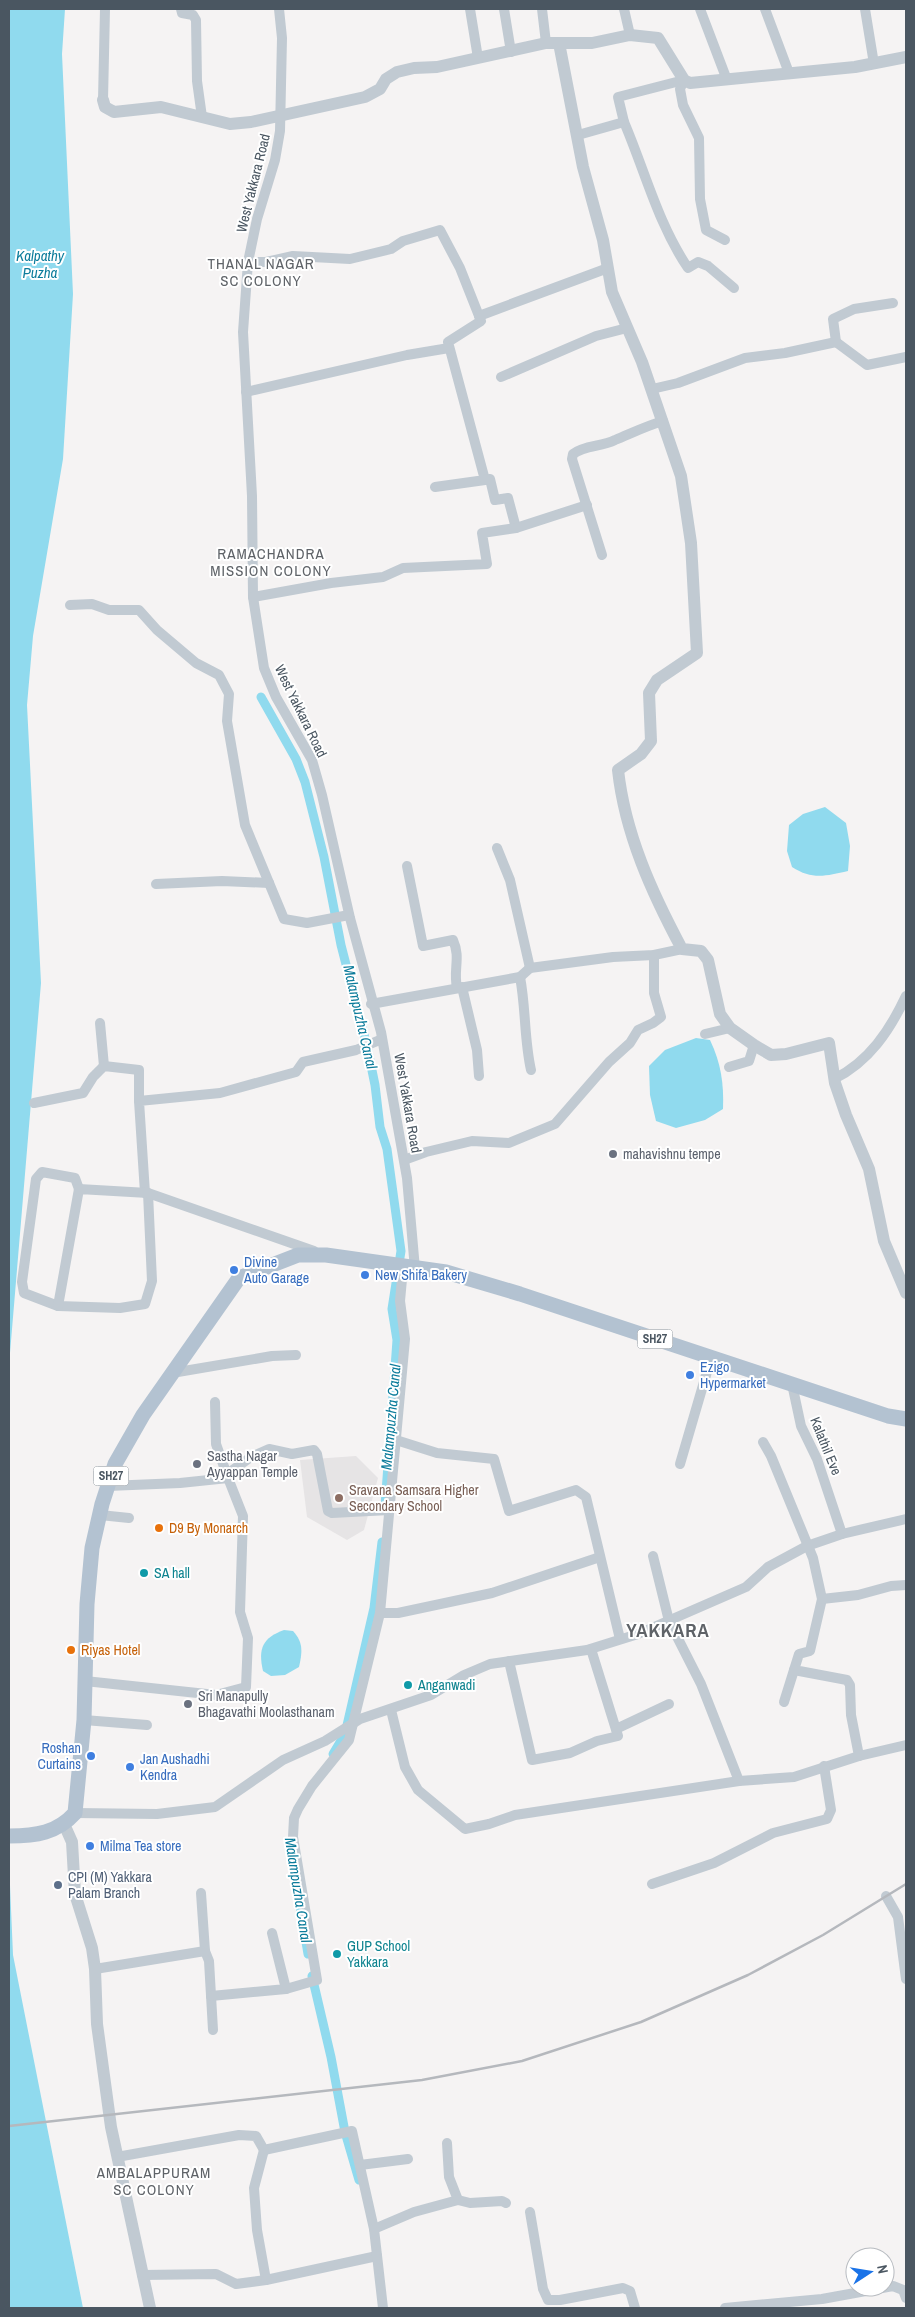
<svg xmlns="http://www.w3.org/2000/svg" width="915" height="2317" viewBox="0 0 915 2317" font-family="'Archivo Narrow',sans-serif">
<style>
.education{fill:#e6e4e5}
.water{fill:#90daee}
.lines{fill:none;stroke-linecap:round;stroke-linejoin:round}
.canal{stroke:#90daee;stroke-width:9}
.minor{stroke:#c1cad2;stroke-width:10}
.tertiary{stroke:#c1cad2;stroke-width:12}
.primary{stroke:#b3c2d1;stroke-width:15}
.rail{stroke:#b5b8bd;stroke-width:2.5}
.worship-dot{fill:#6b7280;stroke:#fff;stroke-width:2}
.shop-dot{fill:#3f7fe0;stroke:#fff;stroke-width:2}
.education-dot{fill:#8d6e63;stroke:#fff;stroke-width:2}
.food-dot{fill:#e8710a;stroke:#fff;stroke-width:2}
.culture-dot{fill:#0f9aa8;stroke:#fff;stroke-width:2}
.service-dot{fill:#5c6f8a;stroke:#fff;stroke-width:2}
.labels{text-anchor:middle;stroke-width:4;stroke-linejoin:round;paint-order:stroke}
.shield{fill:#fff;stroke:#808990;stroke-width:1}
.shield-label{font-size:12px;font-weight:bold;fill:#4a5661}
.street-label{font-size:14px;fill:#4a5661;stroke:#fff}
.worship-label{font-size:14px;fill:#5b616d;stroke:#fff;text-anchor:start}
.shop-label{font-size:14px;fill:#366cbe;stroke:#fff;text-anchor:start}
.education-label{font-size:14px;fill:#785e54;stroke:#fff;text-anchor:start}
.food-label{font-size:14px;fill:#c56008;stroke:#fff;text-anchor:start}
.culture-label{font-size:14px;fill:#0d838f;stroke:#fff;text-anchor:start}
.service-label{font-size:14px;fill:#4e5e75;stroke:#fff;text-anchor:start}
.water-label{font-size:15px;font-style:italic;fill:#0c7c9b;stroke:#fff}
.neighbourhood-label{font-size:15px;letter-spacing:1px;fill:#5f6368;stroke:#fff}
.district-label{font-size:19px;font-weight:bold;letter-spacing:1px;fill:#5f6368;stroke:#fff}
</style>
<rect width="100%" height="100%" fill="#f5f3f3"/>
<!-- education -->
<polygon class="education" points="356,1456 378,1478 364,1530 347,1540 307,1517 300,1460"/>
<!-- water -->
<g class="water">
<polygon points="9,9 65,9 62,54 73,294 63,459 33,636 27,705 41,983 9,1365"/>
<path d="M825 807 846 823 850 846 848 871C826 876 812 880 792 867L787 851 789 825 803 814Z"/>
<path d="M696 1038 710 1040C721 1063 724 1084 723 1109L705 1120 676 1128 656 1121 650 1095 649 1066 665 1050Z"/>
<path d="M284 1630 293 1631C304 1643 302 1653 299 1667L285 1675 271 1676 263 1671C258 1649 262 1638 284 1630Z"/>
<polygon points="9,1862 13,1955 83,2308 9,2308"/>
</g>
<g class="lines">
<!-- canal -->
<g class="canal">
<polyline points="261,697 296,759 305,782 324,857 341,945 367,1046 375,1085 380,1127 387,1149 401,1251 392,1309 397,1340 385,1506"/>
<polyline points="333,1754 345,1734 374,1608 382,1542"/>
<polyline points="299,1900 308,1954"/>
<polyline points="312,1976 331,2057 345,2132 359,2180"/>
</g>
<!-- minor -->
<g class="minor">
<polyline points="181,9 182,13 193,15 196,20 197,81 202,117"/>
<polyline points="279,9 282,38 280,131 275,160 257,219 248,262 243,332 252,496 253,597 264,668 276,697 312,760 322,795 350,918 381,1032 407,1178 415,1269"/>
<polyline points="470,9 478,58"/>
<polyline points="504,9 511,52"/>
<polyline points="542,9 546,43"/>
<polyline points="624,9 630,35"/>
<polyline points="700,9 727,80"/>
<polyline points="765,9 789,73"/>
<polyline points="865,9 874,64"/>
<polyline points="684,80 680,89 683,105 699,138 700,199 706,230 725,240"/>
<polyline points="103,100 105,9"/>
<polyline points="624,122 618,97 684,80"/>
<path d="M578 135 624 122C645 171 658 224 688 268L698 262 708 266 734 288"/>
<polyline points="248,262 266,262 293,256 350,259 391,249 403,241 440,230 460,268 481,321 448,342 485,480 435,487"/>
<polyline points="479,316 608,268"/>
<polyline points="836,342 867,365 906,357"/>
<polyline points="501,377 596,336 627,328"/>
<polyline points="652,389 678,383 745,358 785,353 836,342 833,319 854,309 893,303"/>
<polyline points="246,392 407,355 449,348"/>
<polyline points="485,480 490,479 495,500 508,498 516,528"/>
<path d="M602 555 572 459 573 454C585 445 601 447 615 440 632 433 646 426 663 421"/>
<polyline points="253,597 331,583 383,577 403,568 487,564 482,533 516,528 587,505"/>
<polyline points="70,605 92,604 109,610 139,610 157,630 196,663 219,675 229,694 227,721 245,825 284,919 307,923 349,915"/>
<polyline points="497,848 510,880 530,968"/>
<path d="M407 866 423 946 453 940C461 958 453 969 457 988"/>
<polyline points="156,884 222,881 269,883"/>
<path d="M520 977C526 1008 524 1039 531 1070"/>
<polyline points="462,987 477,1050 479,1076"/>
<polyline points="371,1004 520,977 530,968 613,957 654,955 682,949"/>
<polyline points="100,1023 104,1066"/>
<polyline points="705,1034 730,1028"/>
<polyline points="729,1067 749,1061 754,1045"/>
<path d="M834 1079C869 1062 890 1030 906 996"/>
<polyline points="34,1103 83,1093 93,1077 104,1066 139,1070 139,1101"/>
<polyline points="404,1160 426,1152 472,1141 509,1143 555,1124 609,1062 630,1043 638,1030 653,1023 661,1017 654,993 654,955"/>
<polyline points="79,1189 75,1178 42,1172 36,1179 22,1282 24,1293 58,1306 120,1308 145,1304 152,1281 148,1193"/>
<polyline points="145,1193 139,1101 220,1093 296,1072 303,1062 356,1050 382,1039"/>
<polyline points="58,1306 79,1189 148,1193 314,1251"/>
<polyline points="172,1373 272,1356 296,1355"/>
<polyline points="792,1384 801,1426 817,1459 842,1534"/>
<polyline points="215,1402 216,1444 228,1478"/>
<polyline points="396,1440 437,1453 494,1459 509,1511 576,1490 586,1497 620,1639"/>
<polyline points="763,1442 771,1456 813,1558 822,1599 810,1651 799,1654 794,1670 847,1680 850,1685 851,1715 859,1756"/>
<polyline points="680,1464 711,1358"/>
<polyline points="227,1474 251,1457 269,1449 292,1454 314,1450 317,1454 328,1511 332,1513 389,1510"/>
<polyline points="100,1515 129,1518"/>
<polyline points="653,1556 669,1621 701,1684 739,1781 794,1777 859,1756 906,1745"/>
<polyline points="822,1599 858,1595 891,1586 906,1585"/>
<polyline points="380,1613 398,1613 492,1593 600,1557"/>
<polyline points="509,1661 532,1760 570,1753 597,1741 618,1736 591,1649"/>
<polyline points="85,1681 216,1695 246,1687 248,1638 240,1612 243,1516 228,1478 180,1483 108,1486"/>
<polyline points="784,1702 794,1670"/>
<polyline points="391,1710 405,1767 418,1790 465,1829 489,1824 515,1815 739,1781"/>
<polyline points="84,1720 147,1725"/>
<polyline points="616,1729 669,1704"/>
<polyline points="75,1813 157,1814 215,1807 283,1760 325,1741 360,1719 431,1695 464,1675 490,1664 587,1650 638,1634 746,1587 768,1567 807,1546 842,1534 906,1519"/>
<polyline points="652,1884 714,1863 773,1833 827,1819 831,1810 824,1766"/>
<polyline points="886,1896 898,1917 906,1979"/>
<polyline points="205,1951 209,1961 213,2030"/>
<polyline points="95,1969 205,1951 201,1893"/>
<polyline points="286,1989 317,1980 293,1837 294,1818 298,1809 312,1786 349,1740 380,1613 405,1339 400,1301 403,1268"/>
<polyline points="211,1996 286,1989 272,1933"/>
<polyline points="447,2143 449,2177 458,2200"/>
<polyline points="117,2157 239,2135 256,2136 264,2150 352,2131 374,2229"/>
<polyline points="360,2165 408,2159"/>
<polyline points="530,2212 543,2289 548,2300 560,2300 623,2288 630,2291 635,2308"/>
<polyline points="142,2275 216,2274 236,2284 266,2280 257,2230 254,2188 264,2150"/>
<polyline points="266,2280 377,2256"/>
<polyline points="383,2308 374,2229 414,2212 458,2200 470,2203 502,2201 506,2203"/>
<polyline points="725,2308 822,2299 893,2286 903,2290 906,2298"/>
</g>
<!-- tertiary -->
<g class="tertiary">
<path d="M559 43 583 167 603 240 612 292 642 362 681 476 691 543 697 653 657 680 649 693 651 741 641 754 618 770C625 834 652 893 682 949L701 951 708 960 720 1014 730 1028 754 1045 771 1055 786 1054 829 1043 835 1083 846 1115 869 1169 884 1241 906 1293"/>
<polyline points="103,100 105,107 114,112 161,107 230,124 251,122 365,97 380,89 386,79 397,72 414,68 437,67 546,43 592,43 630,35 658,38 684,80 690,83 855,67 906,57"/>
<polyline points="64,1824 72,1842 75,1894 92,1948 95,1969 97,2024 111,2127 150,2308"/>
</g>
<!-- primary -->
<path class="primary" d="M9 1836C36 1836 57 1833 75 1813L84 1720 87 1604 92 1548 102 1504 115 1464 143 1415 239 1278 298 1255H326L446 1272 520 1294 888 1416 906 1419"/>
<!-- rail -->
<polyline class="rail" points="9,2126 422,2080 522,2061 641,2022 748,1975 823,1935 906,1884"/>
</g>
<!-- markers -->
<g class="worship-dot">
<circle cx="613" cy="1154" r="5"/>
<circle cx="197" cy="1464" r="5"/>
<circle cx="188" cy="1704" r="5"/>
</g>
<g class="shop-dot">
<circle cx="234" cy="1270" r="5"/>
<circle cx="365" cy="1275" r="5"/>
<circle cx="690" cy="1375" r="5"/>
<circle cx="91" cy="1756" r="5"/>
<circle cx="130" cy="1767" r="5"/>
<circle cx="90" cy="1846" r="5"/>
</g>
<circle class="education-dot" cx="339" cy="1498" r="5"/>
<g class="food-dot">
<circle cx="159" cy="1528" r="5"/>
<circle cx="71" cy="1650" r="5"/>
</g>
<g class="culture-dot">
<circle cx="144" cy="1573" r="5"/>
<circle cx="408" cy="1685" r="5"/>
<circle cx="337" cy="1954" r="5"/>
</g>
<circle class="service-dot" cx="58" cy="1885" r="5"/>
<g class="labels">
<!-- shield labels -->
<g class="shield">
<rect x="637.5" y="1329.5" width="35" height="19" rx="4"/>
<rect x="93.5" y="1466.5" width="35" height="19" rx="4"/>
</g>
<g class="shield-label">
<text x="655" y="1343">SH27</text>
<text x="111" y="1480">SH27</text>
</g>
<!-- street labels -->
<g class="street-label">
<text transform="translate(253 183) rotate(-76)" y="5">West Yakkara Road</text>
<text transform="translate(301 711) rotate(64)" y="5">West Yakkara Road</text>
<text transform="translate(408 1103) rotate(80)" y="5">West Yakkara Road</text>
<text transform="translate(826 1446) rotate(68)" y="5">Kalathil Eve</text>
</g>
<!-- worship labels -->
<g class="worship-label">
<text x="623" y="1159">mahavishnu tempe</text>
<text x="207" y="1461">Sastha Nagar<tspan x="207" dy="16">Ayyappan Temple</tspan></text>
<text x="198" y="1701">Sri Manapully<tspan x="198" dy="16">Bhagavathi Moolasthanam</tspan></text>
</g>
<!-- shop labels -->
<g class="shop-label">
<text x="244" y="1267">Divine<tspan x="244" dy="16">Auto Garage</tspan></text>
<text x="375" y="1280">New Shifa Bakery</text>
<text x="700" y="1372">Ezigo<tspan x="700" dy="16">Hypermarket</tspan></text>
<text x="81" y="1753" text-anchor="end">Roshan<tspan x="81" dy="16">Curtains</tspan></text>
<text x="140" y="1764">Jan Aushadhi<tspan x="140" dy="16">Kendra</tspan></text>
<text x="100" y="1851">Milma Tea store</text>
</g>
<!-- education labels -->
<g class="education-label">
<text x="349" y="1495">Sravana Samsara Higher<tspan x="349" dy="16">Secondary School</tspan></text>
</g>
<!-- food labels -->
<g class="food-label">
<text x="169" y="1533">D9 By Monarch</text>
<text x="81" y="1655">Riyas Hotel</text>
</g>
<!-- culture labels -->
<g class="culture-label">
<text x="154" y="1578">SA hall</text>
<text x="418" y="1690">Anganwadi</text>
<text x="347" y="1951">GUP School<tspan x="347" dy="16">Yakkara</tspan></text>
</g>
<!-- service labels -->
<g class="service-label">
<text x="68" y="1882">CPI (M) Yakkara<tspan x="68" dy="16">Palam Branch</tspan></text>
</g>
<!-- water labels -->
<g class="water-label">
<text x="40" y="261">Kalpathy<tspan x="40" dy="17">Puzha</tspan></text>
<text transform="translate(360 1017) rotate(77)" y="5">Malampuzha Canal</text>
<text transform="translate(391 1417) rotate(-85)" y="5">Malampuzha Canal</text>
<text transform="translate(298 1890) rotate(81)" y="5">Malampuzha Canal</text>
</g>
<!-- neighbourhood labels -->
<g class="neighbourhood-label">
<text x="261" y="269">THANAL NAGAR<tspan x="261" dy="17">SC COLONY</tspan></text>
<text x="271" y="559">RAMACHANDRA<tspan x="271" dy="17">MISSION COLONY</tspan></text>
<text x="154" y="2178">AMBALAPPURAM<tspan x="154" dy="17">SC COLONY</tspan></text>
</g>
<!-- district labels -->
<g class="district-label">
<text x="668" y="1637">YAKKARA</text>
</g>
</g>
<!-- border -->
<rect width="915" height="2317" fill="none" stroke="#4a5661" stroke-width="20"/>
<!-- north arrow -->
<g transform="translate(870 2272) rotate(78)"><circle r="24" fill="#ffffff" stroke="#b7bbc0"/>
<path d="M0-4L9 19L0 12L-9 19Z" fill="#1a73e8"/>
<text y="-8" font-size="14" font-weight="bold" text-anchor="middle" fill="#4a5661">N</text>
</g>
</svg>
